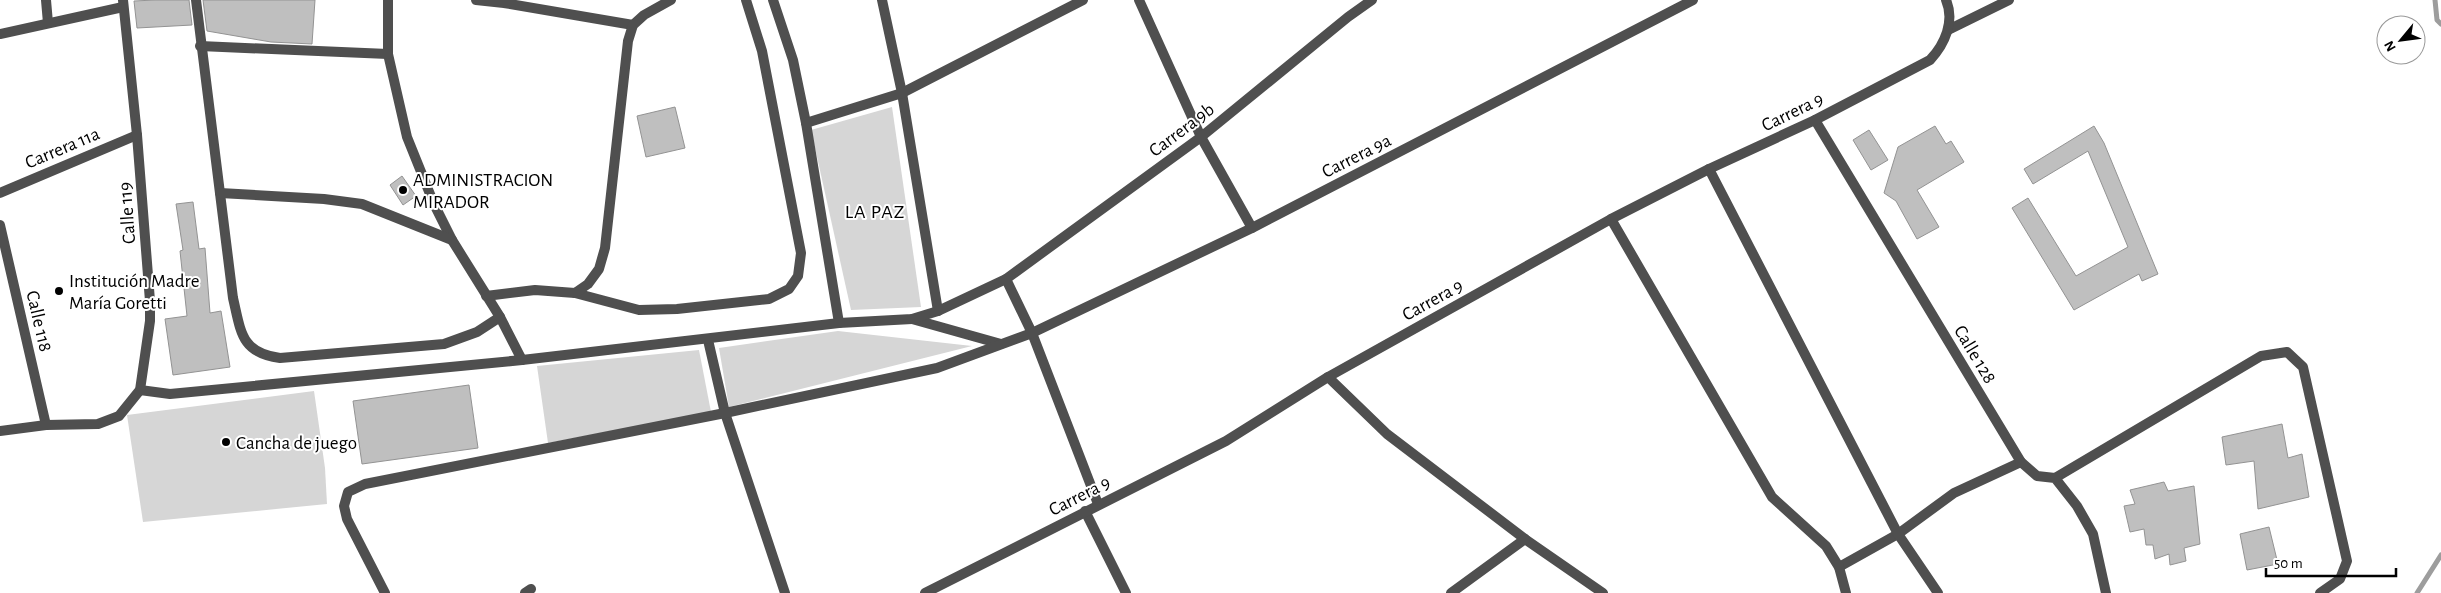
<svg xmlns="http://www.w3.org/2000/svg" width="2441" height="593" viewBox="0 0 2441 593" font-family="'Alegreya Sans',sans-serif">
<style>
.green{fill:#d6d6d6}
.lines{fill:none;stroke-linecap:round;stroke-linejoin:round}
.stream{stroke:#9d9d9d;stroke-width:5}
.building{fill:#bfbfbf;stroke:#939393}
.lane{stroke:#4f4f4f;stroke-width:10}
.street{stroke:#4f4f4f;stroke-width:10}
.poi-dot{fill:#000;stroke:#fff;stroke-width:2}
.labels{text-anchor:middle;stroke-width:4;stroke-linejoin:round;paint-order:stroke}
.street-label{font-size:19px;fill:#000;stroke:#fff}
.poi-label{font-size:19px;fill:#000;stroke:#fff;text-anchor:start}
.neighbourhood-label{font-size:20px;letter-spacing:1px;fill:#000;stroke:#fff}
</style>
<rect width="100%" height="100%" fill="#fff"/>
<!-- green -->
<g class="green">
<polygon points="892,107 921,307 851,310 811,130"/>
<polygon points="838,331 972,346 729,407 719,348"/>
<polygon points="699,350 711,412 548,443 537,366"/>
<polygon points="314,391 325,468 327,504 143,522 127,415"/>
</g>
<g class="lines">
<!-- stream -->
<g class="stream">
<polyline points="2435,0 2437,20 2441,24"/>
<polyline points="2417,593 2441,555"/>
</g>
</g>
<!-- building -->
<g class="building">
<polygon points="155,0 189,0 192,25 137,28 134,1"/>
<polygon points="203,0 315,0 312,44 271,42 207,31"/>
<polygon points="675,107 685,148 646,157 637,116"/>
<polygon points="1935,126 1946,144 1951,141 1964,162 1917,190 1939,227 1917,239 1896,201 1884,193 1898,147"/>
<polygon points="2094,126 2104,143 2158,274 2142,281 2139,274 2074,310 2012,208 2028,198 2076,276 2128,247 2088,151 2033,184 2024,169"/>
<polygon points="1869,130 1888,160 1871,170 1853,140"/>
<polygon points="402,176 416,196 403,205 390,185"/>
<polygon points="193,202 199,249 205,248 210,313 221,311 230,367 173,375 165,319 187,316 180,251 183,250 176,204"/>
<polygon points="469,385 478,448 362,464 353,401"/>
<polygon points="2282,424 2288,458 2302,454 2309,497 2258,509 2254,461 2226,465 2222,437"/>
<polygon points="2164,482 2168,491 2194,486 2200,544 2184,548 2186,561 2170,565 2169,554 2155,559 2153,545 2146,545 2144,529 2130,532 2124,506 2135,504 2130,490"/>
<polygon points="2269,527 2278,564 2247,570 2240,534"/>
</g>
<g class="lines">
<!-- lane -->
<polyline class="lane" points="1839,567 1898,534 1954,493 2021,462"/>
<!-- street -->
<g class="street">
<polyline points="46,0 48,23"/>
<path d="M196 0 233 298C241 332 241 353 280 358L444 344 477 332 500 317"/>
<polyline points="388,0 388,54 407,137 434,204 452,240 500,317 522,360"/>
<polyline points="476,0 504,3 633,25"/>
<polyline points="773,0 793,60 806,123 839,323"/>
<polyline points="882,0 902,93 938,311"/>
<polyline points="1139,0 1201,137 1252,228"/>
<polyline points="1948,30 2009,0"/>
<polyline points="0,34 123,7"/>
<polyline points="200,46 388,54"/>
<polyline points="1815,120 2021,462 2037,476 2055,478 2077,506 2093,534 2106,593"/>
<polyline points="806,123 902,93 1083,0"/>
<polyline points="1709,169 1898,534 1938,593"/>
<polyline points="0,193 137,135"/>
<polyline points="220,193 324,199 362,204 452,240"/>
<polyline points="1611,219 1772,497 1826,546 1839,567 1846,593"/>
<polyline points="0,225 46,425"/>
<polyline points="1006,279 1032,333 1098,504"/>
<polyline points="575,293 639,310 677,309 769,299 789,289 798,276 801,253 762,51 746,0"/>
<polyline points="486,296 535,290 575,293 588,284 599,269 605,248 628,41 633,25 644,15 671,0"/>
<polyline points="912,319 1001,344"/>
<polyline points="708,340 725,413 785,593"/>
<polyline points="1328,377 1387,434 1525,539 1603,593"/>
<polyline points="140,390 170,394 522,360 839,323 912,319 938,311 1006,279 1201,137 1348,17 1372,0"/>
<polyline points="0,431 46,425 98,424 119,416 140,390 150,321 150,301 137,135 123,0"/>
<polyline points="2055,478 2261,356 2287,352 2303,367 2347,561 2340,579 2320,593"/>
<polyline points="1085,511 1126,593"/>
<polyline points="385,593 347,519 344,506 348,492 365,484 725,413 937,368 1032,333 1252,228 1693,0"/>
<polyline points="525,593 531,589"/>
<path d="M925 593 1226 441 1328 377 1611 219 1709 169 1815 120 1930 60C1945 44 1955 21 1946 0"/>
<polyline points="1451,593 1525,539"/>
</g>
</g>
<!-- markers -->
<g class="poi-dot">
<circle cx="403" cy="190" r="5"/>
<circle cx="59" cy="291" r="5"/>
<circle cx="226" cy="442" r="5"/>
</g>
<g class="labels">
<!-- street labels -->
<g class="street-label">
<text transform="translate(1792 111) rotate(-26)" y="7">Carrera 9</text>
<text transform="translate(1181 129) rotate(-37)" y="7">Carrera 9b</text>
<text transform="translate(62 147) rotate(-23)" y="7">Carrera 11a</text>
<text transform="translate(1356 155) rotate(-27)" y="7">Carrera 9a</text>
<text transform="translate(126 213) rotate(-94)" y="7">Calle 119</text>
<text transform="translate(1432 299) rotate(-29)" y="7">Carrera 9</text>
<text transform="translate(40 321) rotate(77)" y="7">Calle 118</text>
<text transform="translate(1976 354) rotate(59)" y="7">Calle 128</text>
<text transform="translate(1079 495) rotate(-27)" y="7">Carrera 9</text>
</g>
<!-- poi labels -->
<g class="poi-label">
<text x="413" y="186">ADMINISTRACION<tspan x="413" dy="22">MIRADOR</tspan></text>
<text x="69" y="287">Institución Madre<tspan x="69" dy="22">María Goretti</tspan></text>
<text x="236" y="449">Cancha de juego</text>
</g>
<!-- neighbourhood labels -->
<g class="neighbourhood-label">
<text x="875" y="218">LA PAZ</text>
</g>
</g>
<!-- north arrow -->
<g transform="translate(2401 40) rotate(241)"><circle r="24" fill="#ffffff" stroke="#999999"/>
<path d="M0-4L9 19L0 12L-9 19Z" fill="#000000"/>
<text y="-8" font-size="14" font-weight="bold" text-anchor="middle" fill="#000000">N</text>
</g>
<!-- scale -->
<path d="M2266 568v8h130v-8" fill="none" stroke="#000000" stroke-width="2.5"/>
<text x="2274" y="568" font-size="15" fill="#000000" stroke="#ffffff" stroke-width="4" paint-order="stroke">50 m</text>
</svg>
